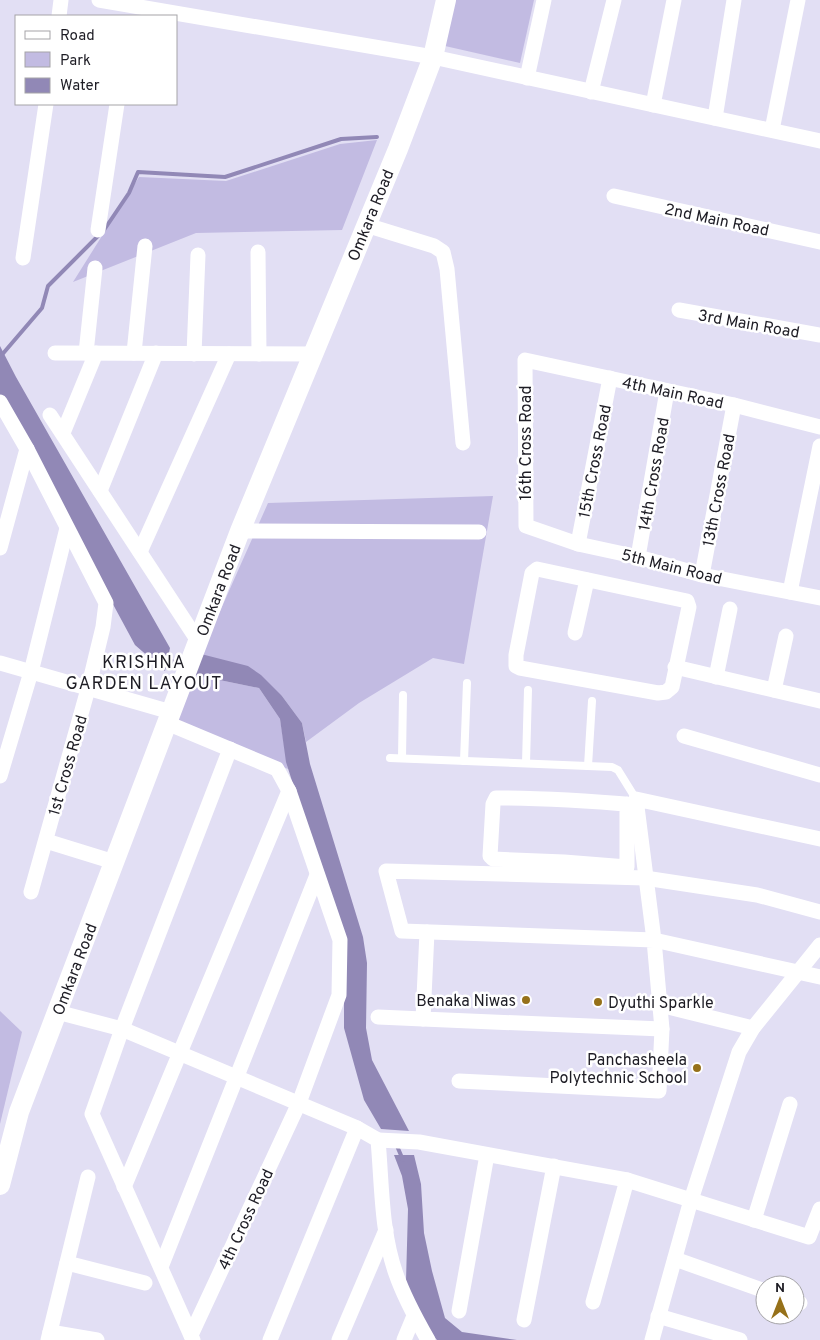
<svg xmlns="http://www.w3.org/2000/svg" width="820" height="1340" viewBox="0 0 820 1340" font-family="Overpass,sans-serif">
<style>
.green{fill:#c2bbe2}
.water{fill:#9188b6}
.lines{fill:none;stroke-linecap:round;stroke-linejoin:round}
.stream{stroke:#9188b6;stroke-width:4}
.lane{stroke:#fff;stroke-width:8}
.street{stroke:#fff;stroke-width:15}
.secondary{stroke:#fff;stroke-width:20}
.poi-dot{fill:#96711a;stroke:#fff;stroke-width:2}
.labels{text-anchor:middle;stroke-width:5;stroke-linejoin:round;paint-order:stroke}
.street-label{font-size:16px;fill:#1d1c24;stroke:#fff}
.poi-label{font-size:16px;fill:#1d1c24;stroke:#fff;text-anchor:end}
.neighbourhood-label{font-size:18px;letter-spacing:1px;fill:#1d1c24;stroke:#fff}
</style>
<rect width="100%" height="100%" fill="#e2dff4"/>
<!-- green -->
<g class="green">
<polygon points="455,0 534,0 520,63 445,46"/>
<polygon points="377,140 342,230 196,233 73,282 139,177 226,181 340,144"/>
<polygon points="493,496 464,664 433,658 359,703 306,742 302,723 282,696 201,654 268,503"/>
<polygon points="195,675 259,688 280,719 288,769 173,723"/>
<polygon points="0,1011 22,1032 0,1124"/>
</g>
<!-- water -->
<g class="water">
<polygon points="0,346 16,377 170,648 165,671 135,645 0,395"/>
<polygon points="201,654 248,666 261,675 282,696 302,723 310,764 363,937 367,963 366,1028 372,1060 409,1131 381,1129 364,1100 344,1028 344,946 286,762 280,719 259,688 195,675"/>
<polygon points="394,1155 414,1155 421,1184 424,1233 432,1271 445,1318 462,1332 517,1340 437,1340 416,1315 406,1281 408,1209 402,1176"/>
</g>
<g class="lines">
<!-- stream -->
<g class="stream">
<polyline points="0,357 42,308 48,286 104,230 129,193 138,172 225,177 341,139 377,137"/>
<polyline points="164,659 184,665"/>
<polyline points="397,1146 403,1160"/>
</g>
<!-- lane -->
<g class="lane">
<polyline points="390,758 612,767 618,770 636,799"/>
<polyline points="402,758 403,695"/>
<polyline points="464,761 467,683"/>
<polyline points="526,763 528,690"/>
<polyline points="588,766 592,701"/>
</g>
<!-- street -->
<g class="street">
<polyline points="99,0 433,57 820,141"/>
<polyline points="59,16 61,0"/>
<polyline points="527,78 544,0"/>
<polyline points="591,92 614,0"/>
<polyline points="653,105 674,0"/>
<polyline points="715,118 734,0"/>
<polyline points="772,130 798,0"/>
<polyline points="614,196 820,242"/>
<polyline points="366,225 434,246 443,252 447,269 463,443"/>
<polyline points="98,230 117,104"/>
<polyline points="258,252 259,354"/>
<polyline points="23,258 46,104"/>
<polyline points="679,310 820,335"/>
<polyline points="55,353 313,354"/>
<polyline points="86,353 95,268"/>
<polyline points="134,353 145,246"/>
<polyline points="194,354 198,255"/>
<polyline points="0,402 27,449 106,603 103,627 88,689 31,892"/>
<polyline points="50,415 198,641"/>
<polyline points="820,427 734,405 525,360 526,526 578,544 638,557 702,575 820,598"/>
<polyline points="63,433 96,353"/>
<polyline points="100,491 156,353"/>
<polyline points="240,531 479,532"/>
<polyline points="578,544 610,378"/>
<polyline points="0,548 27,449"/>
<polyline points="140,552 229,354"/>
<polyline points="638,557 667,391"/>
<polygon points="537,569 687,601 689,607 672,687 666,692 658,693 520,668 516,666 516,655 532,573"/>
<polyline points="702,575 734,405"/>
<polyline points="790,592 820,446"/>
<polyline points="575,633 587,580"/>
<polyline points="0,663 171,712"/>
<polyline points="675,667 820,701"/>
<polyline points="716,677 730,609"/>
<polyline points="774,690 786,636"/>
<polyline points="167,723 277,769 289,791 340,940 339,995 299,1103 191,1335"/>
<polyline points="684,736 820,775"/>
<polyline points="0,776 31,672 67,528"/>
<path d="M627 804V867L564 862 493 859 490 856 493 804 496 798C543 798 590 801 637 805"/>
<polyline points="820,839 636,799 654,940 820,977"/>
<polyline points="46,841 114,862"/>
<polyline points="427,932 423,1019 662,1029"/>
<polyline points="660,1005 753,1028"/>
<path d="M57 1012 122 1029 357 1128 378 1140C382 1184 381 1232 396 1274 404 1297 416 1319 428 1340"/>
<polyline points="378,1017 423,1019"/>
<polyline points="459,1081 659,1091 662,1029 654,940 402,931 386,871 645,878 757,895 820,912"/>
<polyline points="378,1140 419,1142 627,1180"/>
<polyline points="124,1187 289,791"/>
<polyline points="754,1220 790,1104"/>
<polyline points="675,1259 765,1291"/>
<polyline points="67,1263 145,1283"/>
<polyline points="161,1267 317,875"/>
<polyline points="795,1301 800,1303"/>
<polyline points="593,1302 627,1180 809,1237 820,1209"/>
<polyline points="459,1311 487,1155"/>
<polyline points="658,1316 740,1340"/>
<polyline points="524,1320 554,1166"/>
<polyline points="50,1332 97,1340"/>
<polyline points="48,1340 88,1177"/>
<polyline points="193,1340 92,1114 122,1029 230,749"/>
<polyline points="270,1340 357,1128"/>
<polyline points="339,1340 386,1230"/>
<polyline points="404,1340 414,1316"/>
<polyline points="652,1340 691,1200 739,1052 753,1028 820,945"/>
</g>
<!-- secondary -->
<polyline class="secondary" points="0,1185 19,1112 240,531 398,149 433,57 446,0"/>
</g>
<!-- markers -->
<g class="poi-dot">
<circle cx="526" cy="1000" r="5"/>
<circle cx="598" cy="1002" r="5"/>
<circle cx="697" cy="1068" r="5"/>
</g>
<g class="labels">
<!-- street labels -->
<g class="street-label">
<text transform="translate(370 215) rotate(-68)" y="6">Omkara Road</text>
<text transform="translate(717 219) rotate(12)" y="6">2nd Main Road</text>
<text transform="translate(749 323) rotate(10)" y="6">3rd Main Road</text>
<text transform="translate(673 392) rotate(12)" y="6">4th Main Road</text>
<text transform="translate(525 443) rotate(-90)" y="6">16th Cross Road</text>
<text transform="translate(594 461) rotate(-79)" y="6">15th Cross Road</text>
<text transform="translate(653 474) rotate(-80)" y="6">14th Cross Road</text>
<text transform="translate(718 490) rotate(-79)" y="6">13th Cross Road</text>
<text transform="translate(672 566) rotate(14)" y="6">5th Main Road</text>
<text transform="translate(218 590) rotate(-69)" y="6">Omkara Road</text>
<text transform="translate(67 765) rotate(-74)" y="6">1st Cross Road</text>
<text transform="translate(74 969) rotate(-69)" y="6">Omkara Road</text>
<text transform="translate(245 1219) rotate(-65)" y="6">4th Cross Road</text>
</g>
<!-- poi labels -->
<g class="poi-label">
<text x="516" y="1006">Benaka Niwas</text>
<text x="608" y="1008" text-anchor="start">Dyuthi Sparkle</text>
<text x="687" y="1065">Panchasheela<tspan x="687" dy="18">Polytechnic School</tspan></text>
</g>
<!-- neighbourhood labels -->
<g class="neighbourhood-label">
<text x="144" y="668">KRISHNA<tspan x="144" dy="21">GARDEN LAYOUT</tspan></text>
</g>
</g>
<!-- legend -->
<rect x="15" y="15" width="162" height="90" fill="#ffffff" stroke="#a5a4a7"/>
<rect x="25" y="31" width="25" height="8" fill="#ffffff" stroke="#a5a4a7"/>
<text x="60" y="40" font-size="15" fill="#1d1c24">Road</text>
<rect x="25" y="52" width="25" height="15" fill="#c2bbe2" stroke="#a5a4a7"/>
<text x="60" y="65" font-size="15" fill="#1d1c24">Park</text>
<rect x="25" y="78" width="25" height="15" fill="#9188b6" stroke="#a5a4a7"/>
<text x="60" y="90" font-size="15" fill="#1d1c24">Water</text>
<!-- north arrow -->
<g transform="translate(780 1300)"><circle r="24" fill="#ffffff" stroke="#a5a4a7"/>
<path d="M0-4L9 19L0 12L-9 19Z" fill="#96711a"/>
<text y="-8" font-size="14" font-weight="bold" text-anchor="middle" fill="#1d1c24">N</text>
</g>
</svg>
